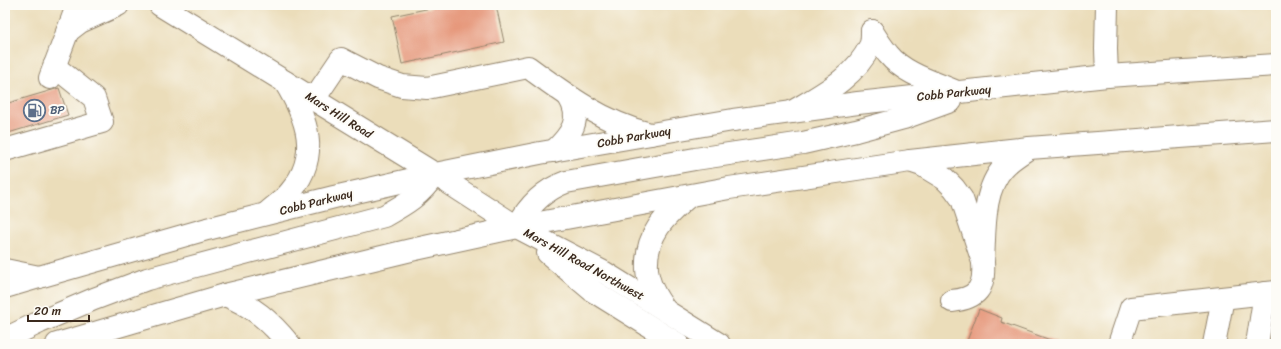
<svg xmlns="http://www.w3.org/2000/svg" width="1281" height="349" viewBox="0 0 1281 349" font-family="Sriracha,sans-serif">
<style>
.building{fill:#e6987b}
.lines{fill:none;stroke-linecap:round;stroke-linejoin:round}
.minor-casing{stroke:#93846c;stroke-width:24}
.major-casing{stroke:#93846c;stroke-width:24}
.minor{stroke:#fff;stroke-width:22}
.major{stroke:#fff;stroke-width:22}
.labels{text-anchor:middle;stroke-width:4;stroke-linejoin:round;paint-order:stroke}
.street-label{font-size:12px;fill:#3b2a1e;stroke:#fdfcf7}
.service-label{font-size:12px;fill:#4e5e75;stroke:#fdfcf7;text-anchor:start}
</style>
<rect width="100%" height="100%" fill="#fdfcf7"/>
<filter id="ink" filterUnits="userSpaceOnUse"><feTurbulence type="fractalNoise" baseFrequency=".025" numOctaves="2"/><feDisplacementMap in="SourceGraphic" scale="8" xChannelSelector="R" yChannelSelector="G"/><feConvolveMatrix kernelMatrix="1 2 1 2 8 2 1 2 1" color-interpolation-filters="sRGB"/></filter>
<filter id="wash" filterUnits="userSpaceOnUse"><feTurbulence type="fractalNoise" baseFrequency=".012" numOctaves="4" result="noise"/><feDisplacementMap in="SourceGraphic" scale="16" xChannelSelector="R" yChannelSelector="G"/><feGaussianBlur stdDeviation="0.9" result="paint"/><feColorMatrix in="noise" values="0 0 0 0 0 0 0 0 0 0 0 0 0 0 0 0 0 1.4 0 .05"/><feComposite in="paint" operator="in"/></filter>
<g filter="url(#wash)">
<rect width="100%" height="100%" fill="#ebddba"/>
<g id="blocks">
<!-- building -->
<g class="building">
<polygon points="431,5 496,5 504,42 402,64 392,16 431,8"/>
<polygon points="59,88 68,115 5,134 5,104"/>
<polygon points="979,309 1002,318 1001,322 1056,342 1055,344 976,344 967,341"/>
</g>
</g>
</g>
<g filter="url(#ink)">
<use href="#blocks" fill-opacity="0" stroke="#93846c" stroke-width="1"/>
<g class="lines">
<defs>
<g id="minor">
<path d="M872 31C877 39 882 47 888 54 904 74 934 82 957 92"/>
<polyline points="67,32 80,22 118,5"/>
<polyline points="1107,76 1106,49 1107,5"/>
<polyline points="50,78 73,17 77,5"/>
<path d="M314 99 341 59 378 78 402 86 427 88 528 67C566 95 604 123 650 134"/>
<path d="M792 112C820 95 855 78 870 46 872 42 872 36 872 31"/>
<polyline points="5,150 102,122 94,98 54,66"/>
<path d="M554 151C571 135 583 119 569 97"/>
<path d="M910 161 922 165 945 179 954 188 962 199 983 262C985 232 982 190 1004 167 1011 159 1020 154 1029 148"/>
<polyline points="517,227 605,273 719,344"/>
<polyline points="548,253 593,291 678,344"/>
<polyline points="5,270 39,277"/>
<path d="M225 295C253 306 270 321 289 344"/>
<path d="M952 301C978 298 985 288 983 262"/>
<polyline points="1119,344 1131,308 1276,292"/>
<polyline points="1214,344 1223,298"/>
<polyline points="1257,344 1265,293"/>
</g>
<g id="major">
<polyline points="160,5 435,174 517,227"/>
<path d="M268 212C276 205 285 199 291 191 321 155 307 118 285 82"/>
<path d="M517 227C528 206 544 190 566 182L695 159 803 143 856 131 904 118 951 101"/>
<polyline points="5,287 39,277 207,229 334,197 435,174 540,153 733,120 858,103 1107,76 1276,65"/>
<path d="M666 311C656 298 648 285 647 269 645 235 665 216 689 196"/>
<path d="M5 339 40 322 94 299 147 279 384 216C406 204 421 195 435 174"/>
<polyline points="57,344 225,295 411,250 517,227 729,188 910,161 1029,148 1276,130"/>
</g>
</defs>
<!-- minor casing -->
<use href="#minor" class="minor-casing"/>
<!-- major casing -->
<use href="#major" class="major-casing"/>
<!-- minor -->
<use href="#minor" class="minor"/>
<!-- major -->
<use href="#major" class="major"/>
</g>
</g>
<!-- icons -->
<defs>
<symbol id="fuel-ring" viewBox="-11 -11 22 22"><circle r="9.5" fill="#fdfcf7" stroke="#5c6f8a" stroke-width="1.5"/><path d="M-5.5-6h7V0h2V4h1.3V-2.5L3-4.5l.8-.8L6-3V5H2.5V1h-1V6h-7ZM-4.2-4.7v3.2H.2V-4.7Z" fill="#5c6f8a"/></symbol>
</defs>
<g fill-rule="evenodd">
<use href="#fuel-ring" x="22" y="98" width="25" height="25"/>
</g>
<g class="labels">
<!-- street labels -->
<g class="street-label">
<text transform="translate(954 93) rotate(-6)" y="4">Cobb Parkway</text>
<text transform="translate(339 115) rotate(32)" y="4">Mars Hill Road</text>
<text transform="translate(634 137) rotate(-10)" y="4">Cobb Parkway</text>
<text transform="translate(316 202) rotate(-14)" y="4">Cobb Parkway</text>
<text transform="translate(584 264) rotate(29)" y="4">Mars Hill Road Northwest</text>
</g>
<!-- service labels -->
<g class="service-label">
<text x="50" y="114">BP</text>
</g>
</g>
<!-- margin -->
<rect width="1281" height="349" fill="none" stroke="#fdfcf7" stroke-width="20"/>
<!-- scale -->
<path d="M28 315v6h61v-6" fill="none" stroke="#3b2a1e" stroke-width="2"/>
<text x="34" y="315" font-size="12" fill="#3b2a1e" stroke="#fdfcf7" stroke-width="3" paint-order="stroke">20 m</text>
</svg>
